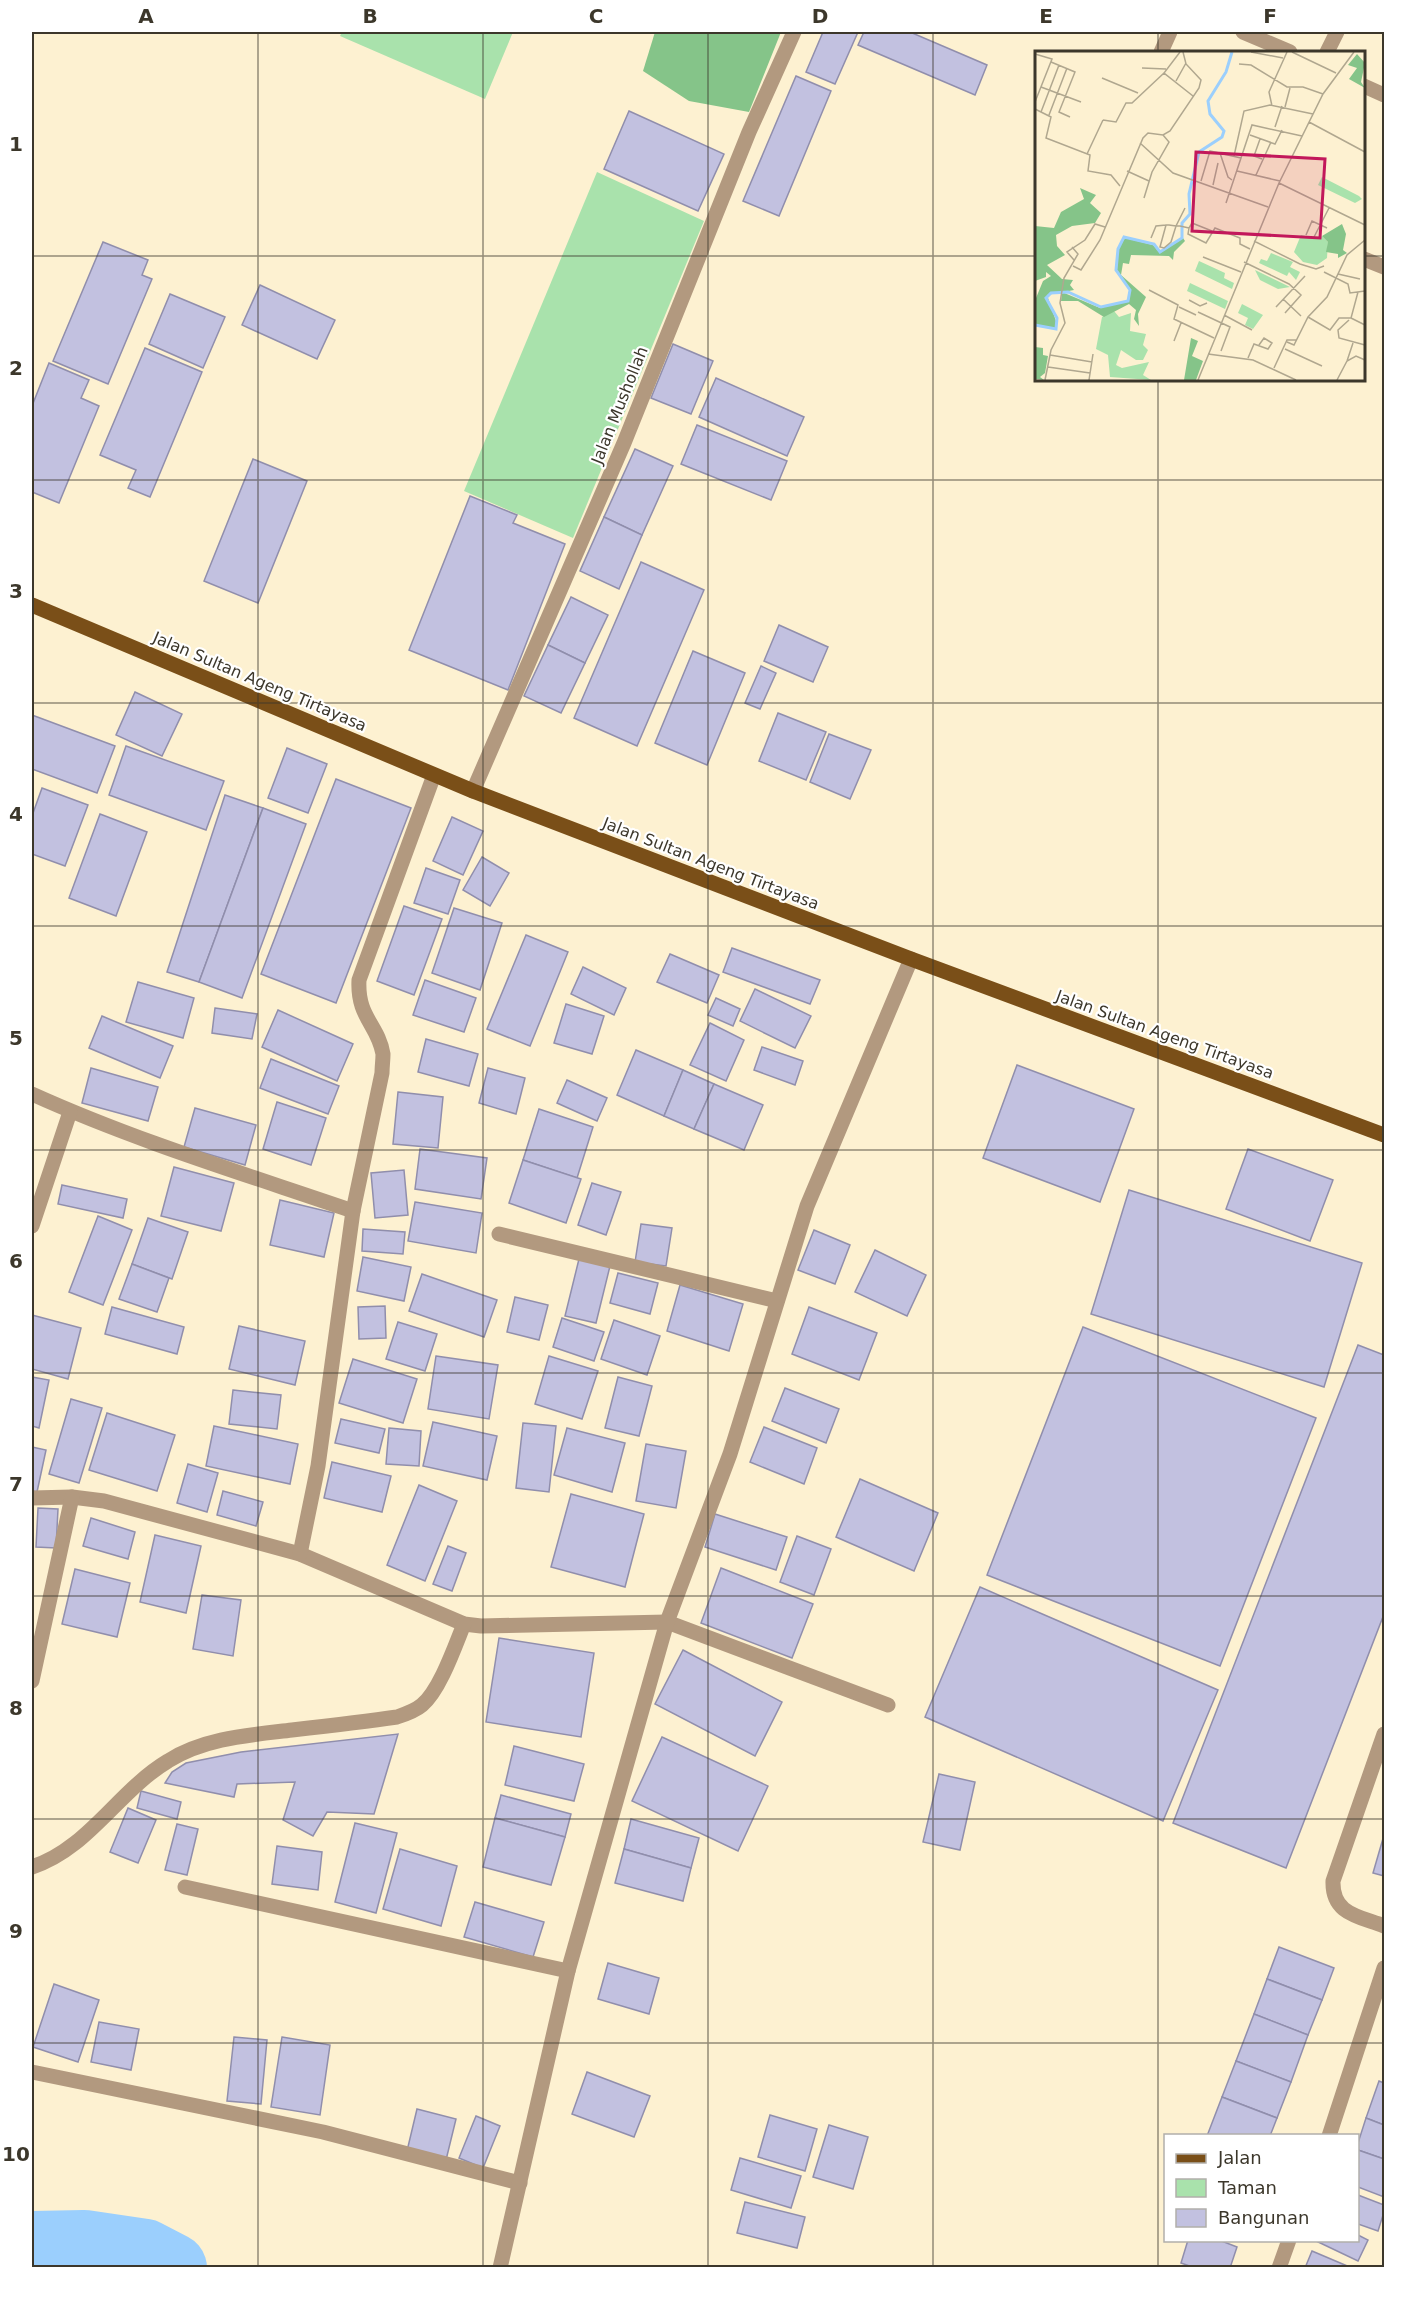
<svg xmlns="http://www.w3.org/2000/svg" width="1416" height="2299" viewBox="0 0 1416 2299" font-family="'DejaVu Sans',sans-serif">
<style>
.green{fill:#a9e2ac}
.forest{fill:#85c489}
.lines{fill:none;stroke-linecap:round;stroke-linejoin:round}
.river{stroke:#9bcffd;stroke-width:70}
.building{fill:#c2c1e0;stroke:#908eac;stroke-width:1.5}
.street{stroke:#b2997f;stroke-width:15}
.primary{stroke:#7a4f18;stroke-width:15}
.grid{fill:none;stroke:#3c372b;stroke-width:1.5;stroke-opacity:0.55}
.labels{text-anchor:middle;stroke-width:4.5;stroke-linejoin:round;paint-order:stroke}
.street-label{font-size:16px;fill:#3c372b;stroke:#fff}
.inset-river{fill:none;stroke:#9bcffd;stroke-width:3}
.inset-road{fill:none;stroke:#b0a78f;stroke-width:1.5}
.view{fill:#c2185b;fill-opacity:0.15;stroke:#c2185b;stroke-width:3}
.inset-edge{fill:none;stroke:#3c372b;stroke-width:3}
.neatline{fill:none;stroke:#3c372b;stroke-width:2}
.grid-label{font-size:20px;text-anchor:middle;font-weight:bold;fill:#3c372b}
</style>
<rect width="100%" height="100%" fill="#fdf1d1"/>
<!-- green -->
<g class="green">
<polygon points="342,32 513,32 485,99 340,36"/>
<polygon points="597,172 704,221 573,538 464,491"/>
</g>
<!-- forest -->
<polygon class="forest" points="655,32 781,32 749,112 689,101 643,71"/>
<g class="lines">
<!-- river -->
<polyline class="river" points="32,2246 84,2245 145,2254 172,2268"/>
</g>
<!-- building -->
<g class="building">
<polygon points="823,32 858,32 835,84 806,72"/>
<polygon points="864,32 910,32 987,65 975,95 858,45"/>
<polygon points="796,76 831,91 779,216 743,201"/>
<polygon points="629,111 724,154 698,211 604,169"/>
<polygon points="103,242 148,260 142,275 152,279 108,384 53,361"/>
<polygon points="260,285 335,320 317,359 242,325"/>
<polygon points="170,294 225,317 203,368 149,344"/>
<polygon points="673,344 713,361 691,414 651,398"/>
<polygon points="145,348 202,372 150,497 128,488 136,470 100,455"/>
<polygon points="49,363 89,380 81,398 99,406 59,503 32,492 32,406"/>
<polygon points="716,378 804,417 787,456 699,417"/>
<polygon points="697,425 787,461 771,500 681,464"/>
<polygon points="635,449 673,466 642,535 604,517"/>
<polygon points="253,459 307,481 258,603 204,581"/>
<polygon points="470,496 517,515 513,523 565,544 508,690 409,650"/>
<polygon points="604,517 642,535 619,589 580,571"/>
<polygon points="641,562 704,590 637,746 574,718"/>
<polygon points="571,597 608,615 585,663 548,645"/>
<polygon points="779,625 828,647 813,682 764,661"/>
<polygon points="548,645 585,663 561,713 524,696"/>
<polygon points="693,651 745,673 707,765 655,743"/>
<polygon points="761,666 776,673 760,709 745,703"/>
<polygon points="135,692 182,714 162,756 116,735"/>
<polygon points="778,713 826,732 806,780 759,761"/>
<polygon points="32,715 115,746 97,793 32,769"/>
<polygon points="829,734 871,750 850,799 810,782"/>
<polygon points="126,746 224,781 206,830 109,795"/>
<polygon points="287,748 327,764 308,813 268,798"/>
<polygon points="336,779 411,808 336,1003 261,974"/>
<polygon points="42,788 88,805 65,866 32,854 32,816"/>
<polygon points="225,795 263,808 199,982 167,972"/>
<polygon points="263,808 306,824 242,998 199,982"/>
<polygon points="100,814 147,832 116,916 69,898"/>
<polygon points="452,817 483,831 463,875 433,861"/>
<polygon points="482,857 509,873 490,906 463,890"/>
<polygon points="426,868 460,880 448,914 414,903"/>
<polygon points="404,906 442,919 414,995 377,981"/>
<polygon points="454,908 502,923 480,990 432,973"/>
<polygon points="526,935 568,952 530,1046 487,1029"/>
<polygon points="732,948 820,980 810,1004 723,972"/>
<polygon points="670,954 719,975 707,1003 657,982"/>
<polygon points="583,967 626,988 614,1015 571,994"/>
<polygon points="425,980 476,998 464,1032 413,1015"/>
<polygon points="138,982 194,998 183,1038 126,1022"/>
<polygon points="755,989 811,1016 795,1048 740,1021"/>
<polygon points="716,998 740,1009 733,1026 708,1015"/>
<polygon points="566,1004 604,1016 592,1054 554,1043"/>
<polygon points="215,1008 257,1014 252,1039 212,1033"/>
<polygon points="278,1010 353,1044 337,1081 262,1047"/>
<polygon points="102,1016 173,1046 160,1078 89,1048"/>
<polygon points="710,1023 744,1040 726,1081 690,1065"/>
<polygon points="426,1039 478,1054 469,1086 418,1072"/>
<polygon points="762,1047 803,1061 795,1085 754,1070"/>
<polygon points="636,1050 683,1070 664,1116 617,1095"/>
<polygon points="271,1059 339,1086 328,1114 260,1088"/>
<polygon points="1017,1065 1134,1109 1100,1202 983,1158"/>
<polygon points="91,1068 158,1087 148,1121 82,1103"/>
<polygon points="488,1068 525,1078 516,1114 479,1103"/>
<polygon points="683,1070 714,1084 694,1129 664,1116"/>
<polygon points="567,1080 607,1098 597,1121 557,1103"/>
<polygon points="714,1084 763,1105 744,1150 694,1129"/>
<polygon points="398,1092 443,1097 438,1148 393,1144"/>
<polygon points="277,1102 326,1118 311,1165 263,1149"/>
<polygon points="195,1108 256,1125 245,1165 184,1147"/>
<polygon points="539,1109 593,1127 577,1178 523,1160"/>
<polygon points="420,1149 487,1158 481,1199 415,1189"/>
<polygon points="1248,1149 1333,1180 1310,1241 1226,1209"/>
<polygon points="523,1160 581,1179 566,1223 509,1203"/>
<polygon points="174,1167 234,1183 221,1231 161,1216"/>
<polygon points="404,1170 408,1215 375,1218 371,1173"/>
<polygon points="592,1183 621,1192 606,1235 578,1225"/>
<polygon points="62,1185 127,1199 123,1218 58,1204"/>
<polygon points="1129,1190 1362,1263 1324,1387 1091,1314"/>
<polygon points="280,1200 334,1213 324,1257 270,1245"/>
<polygon points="415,1202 482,1213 476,1253 408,1241"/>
<polygon points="98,1216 132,1230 103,1305 69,1292"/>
<polygon points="148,1218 188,1232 172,1279 132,1264"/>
<polygon points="641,1224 672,1228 666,1266 635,1262"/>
<polygon points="363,1229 405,1232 403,1254 362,1251"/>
<polygon points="814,1230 850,1245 835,1284 798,1270"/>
<polygon points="875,1250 926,1275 907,1316 855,1292"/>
<polygon points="363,1257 411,1267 404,1301 357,1291"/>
<polygon points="579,1259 610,1266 596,1323 565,1316"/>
<polygon points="132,1264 169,1278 157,1312 119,1299"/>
<polygon points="618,1273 658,1283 650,1314 610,1303"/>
<polygon points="422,1274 497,1300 484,1337 409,1311"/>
<polygon points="680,1285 743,1304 729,1351 667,1331"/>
<polygon points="515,1297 548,1305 539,1340 507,1332"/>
<polygon points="385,1306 386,1338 359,1339 358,1307"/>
<polygon points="112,1307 184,1327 177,1354 105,1334"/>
<polygon points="809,1307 877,1333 859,1380 792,1354"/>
<polygon points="32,1315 81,1328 68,1379 32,1369"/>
<polygon points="562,1318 604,1332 594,1361 553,1347"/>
<polygon points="614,1320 660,1336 647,1375 601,1359"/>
<polygon points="398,1322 437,1334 425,1371 386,1359"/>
<polygon points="239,1326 305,1341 295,1385 229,1369"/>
<polygon points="1083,1327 1316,1418 1220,1666 987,1575"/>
<polygon points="1358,1345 1384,1355 1384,1614 1286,1868 1173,1823"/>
<polygon points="436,1356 498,1365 489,1419 428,1409"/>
<polygon points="549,1356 598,1371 582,1419 535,1404"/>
<polygon points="353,1359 417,1379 403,1423 339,1403"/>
<polygon points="32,1377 49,1380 39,1428 32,1426"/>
<polygon points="618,1377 652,1386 639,1436 605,1428"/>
<polygon points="785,1388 839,1409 826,1443 772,1421"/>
<polygon points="233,1390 281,1395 277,1429 229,1424"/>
<polygon points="71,1399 102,1408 79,1483 49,1474"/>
<polygon points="107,1413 175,1435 157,1491 89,1470"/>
<polygon points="341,1419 385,1429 379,1453 335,1443"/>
<polygon points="433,1422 497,1436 487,1480 423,1466"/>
<polygon points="523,1423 556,1426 549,1492 516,1488"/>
<polygon points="214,1426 298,1444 290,1484 206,1466"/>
<polygon points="764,1427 817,1448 804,1484 750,1462"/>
<polygon points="389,1428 421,1431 419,1466 386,1464"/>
<polygon points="567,1428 625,1443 612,1492 554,1475"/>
<polygon points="646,1444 686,1451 676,1508 636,1501"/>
<polygon points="32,1447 46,1450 37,1492 32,1491"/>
<polygon points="332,1462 391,1476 382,1512 324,1498"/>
<polygon points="188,1464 218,1473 207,1512 177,1503"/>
<polygon points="860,1479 938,1513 914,1571 836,1537"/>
<polygon points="419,1485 457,1501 425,1581 387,1565"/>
<polygon points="223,1491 263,1502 256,1526 217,1515"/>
<polygon points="571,1494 644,1514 625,1587 551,1567"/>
<polygon points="38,1508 58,1509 56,1548 36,1547"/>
<polygon points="715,1514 787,1537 776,1570 705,1547"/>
<polygon points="91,1518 135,1532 128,1559 83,1546"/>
<polygon points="155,1535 201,1546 186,1613 140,1602"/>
<polygon points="797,1536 831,1549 814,1595 780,1582"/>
<polygon points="448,1546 466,1553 452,1591 433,1584"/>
<polygon points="721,1568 813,1604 792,1658 701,1623"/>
<polygon points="75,1569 130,1583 117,1637 62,1624"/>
<polygon points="980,1587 1218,1690 1163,1821 925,1717"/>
<polygon points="202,1595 241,1600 233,1656 193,1649"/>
<polygon points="499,1638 594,1653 581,1737 486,1722"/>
<polygon points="683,1650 782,1702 755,1756 655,1704"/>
<polygon points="398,1734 374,1814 327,1812 313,1836 283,1820 295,1782 237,1784 234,1797 165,1783 172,1772 186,1763 241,1752"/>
<polygon points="662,1737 768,1786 738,1851 632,1801"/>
<polygon points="514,1746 584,1764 574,1801 505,1785"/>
<polygon points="939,1774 975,1782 960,1850 923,1842"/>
<polygon points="141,1791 181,1802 177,1819 137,1808"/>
<polygon points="501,1795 571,1814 565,1837 495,1818"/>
<polygon points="128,1808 156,1820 138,1863 110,1852"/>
<polygon points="495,1818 565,1837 551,1885 483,1867"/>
<polygon points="631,1819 699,1838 691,1868 624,1849"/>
<polygon points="355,1823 397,1833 376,1913 335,1902"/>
<polygon points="177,1824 198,1829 187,1875 165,1870"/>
<polygon points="1384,1835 1384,1876 1373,1873"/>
<polygon points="277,1846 322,1852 318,1890 272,1884"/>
<polygon points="400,1849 457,1866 441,1926 383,1909"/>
<polygon points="624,1849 691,1868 683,1901 615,1883"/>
<polygon points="475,1902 544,1922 533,1957 464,1937"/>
<polygon points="1279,1947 1334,1968 1322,2000 1267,1979"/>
<polygon points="608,1963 659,1978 649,2014 598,1999"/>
<polygon points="1267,1979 1322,2000 1308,2035 1254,2014"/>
<polygon points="54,1984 99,2000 78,2062 33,2047"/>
<polygon points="1254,2014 1308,2035 1291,2082 1236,2061"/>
<polygon points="99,2022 139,2029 131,2070 91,2062"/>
<polygon points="234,2037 267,2040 261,2104 227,2101"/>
<polygon points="282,2037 330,2045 320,2115 271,2107"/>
<polygon points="1236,2061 1291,2082 1277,2118 1222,2097"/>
<polygon points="587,2072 650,2096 634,2137 572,2114"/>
<polygon points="1379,2081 1384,2083 1384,2125 1366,2118"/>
<polygon points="1222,2097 1277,2118 1270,2136 1207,2136"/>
<polygon points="417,2109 456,2119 446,2160 407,2151"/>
<polygon points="770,2115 817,2129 805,2171 758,2157"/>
<polygon points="476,2116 500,2126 483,2168 459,2158"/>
<polygon points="1366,2118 1384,2125 1384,2159 1358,2150 1358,2143"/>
<polygon points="829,2125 868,2137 853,2189 813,2177"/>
<polygon points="1358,2150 1384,2159 1384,2197 1358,2187"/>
<polygon points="740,2158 801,2176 791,2208 731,2190"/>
<polygon points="1358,2195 1384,2205 1384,2212 1378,2231 1358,2224"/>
<polygon points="745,2202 805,2217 797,2248 737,2233"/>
<polygon points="1358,2235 1368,2240 1358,2261 1314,2240 1358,2240"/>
<polygon points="1188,2240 1219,2240 1237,2247 1230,2268 1195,2268 1181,2263"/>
<polygon points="1312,2251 1352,2268 1305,2268"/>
</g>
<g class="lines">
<!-- street -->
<g class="street">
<polyline points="1243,32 1290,52"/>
<polyline points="1161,52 1170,32"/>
<polyline points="1327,52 1337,32"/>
<polyline points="1364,86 1384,95"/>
<polyline points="1364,259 1384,267"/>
<polyline points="473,791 624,443 749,132 794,32"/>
<path d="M32 1094C136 1141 245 1174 353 1211"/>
<polyline points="32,1226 70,1112"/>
<polyline points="499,1234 777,1301"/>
<polyline points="32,1498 72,1497 104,1501 300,1554 464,1624 481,1626 667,1622 888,1705"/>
<path d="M300 1554 318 1466 353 1211 382 1073C382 1067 383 1060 383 1054 378 1024 357 1018 359 980L434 775"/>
<polyline points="32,1681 72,1497"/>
<path d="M1384 1734 1333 1881C1332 1914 1358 1916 1384 1926"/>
<path d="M32 1867C88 1849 118 1791 168 1761 204 1738 250 1735 292 1730 327 1726 362 1722 397 1717 406 1714 415 1711 422 1705 440 1690 455 1646 464 1624"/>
<polyline points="185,1887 568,1971"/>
<polyline points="32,2072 323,2132 520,2183"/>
<polyline points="1329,2136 1384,1968"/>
<polyline points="500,2268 568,1971 667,1622 730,1454 807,1206 911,959"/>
<polyline points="1279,2268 1289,2240"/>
</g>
<!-- primary -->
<polyline class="primary" points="32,605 473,791 911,959 1384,1135"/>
</g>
<!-- grid -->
<path class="grid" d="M258 32V2268M483 32V2268M708 32V2268M933 32V2268M1158 32V52M32 256H1036M1364 256H1384M1158 380V2268M32 480H1384M32 703H1384M32 926H1384M32 1150H1384M32 1373H1384M32 1596H1384M32 1819H1384M32 2043H1384"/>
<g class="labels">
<!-- street labels -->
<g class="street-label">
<text transform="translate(619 405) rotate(-68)" y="6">Jalan Mushollah</text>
<text transform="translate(260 681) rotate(23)" y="6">Jalan Sultan Ageng Tirtayasa</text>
<text transform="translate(711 863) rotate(21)" y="6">Jalan Sultan Ageng Tirtayasa</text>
<text transform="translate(1165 1034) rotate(20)" y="6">Jalan Sultan Ageng Tirtayasa</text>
</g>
</g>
<!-- overview -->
<g transform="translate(1035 51)">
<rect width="330" height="330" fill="#fdf1d1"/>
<path d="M287 126 324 145 327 148 320 152 283 134ZM266 184 283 188 287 185 293 191 292 207 282 214 268 211 259 201ZM236 202 258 211 255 216 265 221 261 229 254 221 252 225 224 212 226 208 232 210ZM164 210 190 222 189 227 199 232 197 238 160 220ZM220 219 255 236 243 238 225 229ZM155 232 193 250 190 258 152 240ZM207 253 228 264 218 278 210 274 213 267 203 262ZM79 260 84 266 96 262 95 280 111 283 108 294 113 299 108 309H101L86 299 81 314 87 317 114 311 108 324 116 329 75 326 73 304 61 298 67 266Z" fill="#a9e2ac"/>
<path d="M322 3 330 12 326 31 330 37 314 28 322 17 313 14ZM45 137 61 144 55 152 66 162 60 172 37 175 21 184 22 195 30 204 12 214 27 228 38 229 35 234 39 239 12 244 22 273 21 277H12L0 273 1 247 8 230 16 225 11 221V226L0 230V175L19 177 26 161 49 148ZM307 173 311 183 308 199 312 202 303 207V203L291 201 293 191 287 185ZM90 187 118 194 125 202 148 187 150 190 139 201 138 209 134 205 96 204 94 213 88 212 86 224 111 246 103 263 104 275 99 268 101 259 94 253 69 266 43 250H26L27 241 65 257 94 250 95 238 82 219 83 198ZM156 287 163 290 157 305 168 310 161 329H149ZM0 296 8 297V304L13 305 10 322 5 326 9 329 1 328Z" fill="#85c489"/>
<path class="inset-river" d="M0 274 21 278 22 267 11 247 16 242 33 241 66 256 93 250 95 239 81 219 83 198 89 186 119 193 125 201 147 187V172L155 163 154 143 164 101 187 86 189 80 175 63 173 50 191 21 197 1"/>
<path class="inset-road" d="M145 1 129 22 158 45M216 1 248 7M257 1 301 22M0 3 17 8 0 51M16 11 40 21 24 61 35 66M204 13 216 14 252 36H268L288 43M107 17 131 18M67 27 103 42M141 30 151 12M6 36 46 51M237 55 234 41 252 1M250 56 255 37M0 58 16 66 11 87 55 104 53 120 76 124 85 135M6 61 24 14M14 64 32 17M68 69 81 71 91 52H97L129 22M274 71 330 101M240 76 247 55M215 84 240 93 247 79M225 88 219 105 227 108M105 92 138 122 233 156M185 102 193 126 197 129M52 103 68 69M199 105 209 60 235 54 278 63M92 120 114 130M202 120 245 130M221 124 236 91M166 130 175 100 206 107M244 132 330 174M178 134 183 112M109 147 117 121 134 91 128 84M191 152 217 74 267 85M150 157 141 175 136 191 129 197 125 196 131 174H134L141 175H145L154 177M154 177 153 183 171 192 180 177 205 187V193L215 198M154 177 157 172 177 180M271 184 277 170 292 177M279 186 294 157M116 187 121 175 131 174M219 190 265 213 281 218 289 215M168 206 206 221M39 209 32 201 50 189 60 173 70 176M209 211 254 233 266 244 250 262M38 215 46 219 65 189 108 87 113 82 128 84 135 80 164 37 166 29 151 13 148 1M289 221 313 233 315 242 330 240M303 223 325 228M114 239 143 254 139 268 179 287M323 241 316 267 330 274M248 248 266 265M154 249 165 255 172 252M144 256 161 264M241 256 270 225M163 261 195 276 186 300M189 264 217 279M273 266 295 279 304 267H316M314 269 303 279 304 287 330 294M139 290 146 272M252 291 259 294 273 266 292 246 312 204 330 189M250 298 287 315M173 303 218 309 261 329M15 304 57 311M213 307 219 293 233 298 237 292 229 287 224 294M312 310 318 292M13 316 55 322M239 317 252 289H261M10 329 16 299 30 272 25 252 29 227 43 203 37 196M54 329 58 303M163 329 244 132 288 43 319 1M302 329 312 310 321 305 330 309"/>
<path class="view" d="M161 101 290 108 285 187 157 180Z"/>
<rect width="330" height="330" class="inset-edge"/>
</g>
<!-- border -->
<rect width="1416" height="2299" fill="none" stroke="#ffffff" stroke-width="66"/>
<!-- legend -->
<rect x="1164" y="2134" width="195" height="108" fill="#ffffff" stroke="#b1afaa" stroke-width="1.5"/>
<rect x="1176" y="2154" width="30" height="9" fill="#7a4f18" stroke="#b1afaa" stroke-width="1.5"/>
<text x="1218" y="2164" font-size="18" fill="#3c372b">Jalan</text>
<rect x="1176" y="2179" width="30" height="18" fill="#a9e2ac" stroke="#b1afaa" stroke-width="1.5"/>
<text x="1218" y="2194" font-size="18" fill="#3c372b">Taman</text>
<rect x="1176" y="2209" width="30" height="18" fill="#c2c1e0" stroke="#b1afaa" stroke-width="1.5"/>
<text x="1218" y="2224" font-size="18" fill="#3c372b">Bangunan</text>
<rect x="33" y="33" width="1350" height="2233" class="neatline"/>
<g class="grid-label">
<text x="146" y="23">A</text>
<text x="370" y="23">B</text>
<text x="596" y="23">C</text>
<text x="820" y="23">D</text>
<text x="1046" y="23">E</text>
<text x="1270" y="23">F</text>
<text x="16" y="151">1</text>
<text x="16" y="375">2</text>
<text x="16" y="598">3</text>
<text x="16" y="821">4</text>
<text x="16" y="1045">5</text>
<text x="16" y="1268">6</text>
<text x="16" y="1491">7</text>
<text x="16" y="1715">8</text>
<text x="16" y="1938">9</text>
<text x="16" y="2161">10</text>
</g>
</svg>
